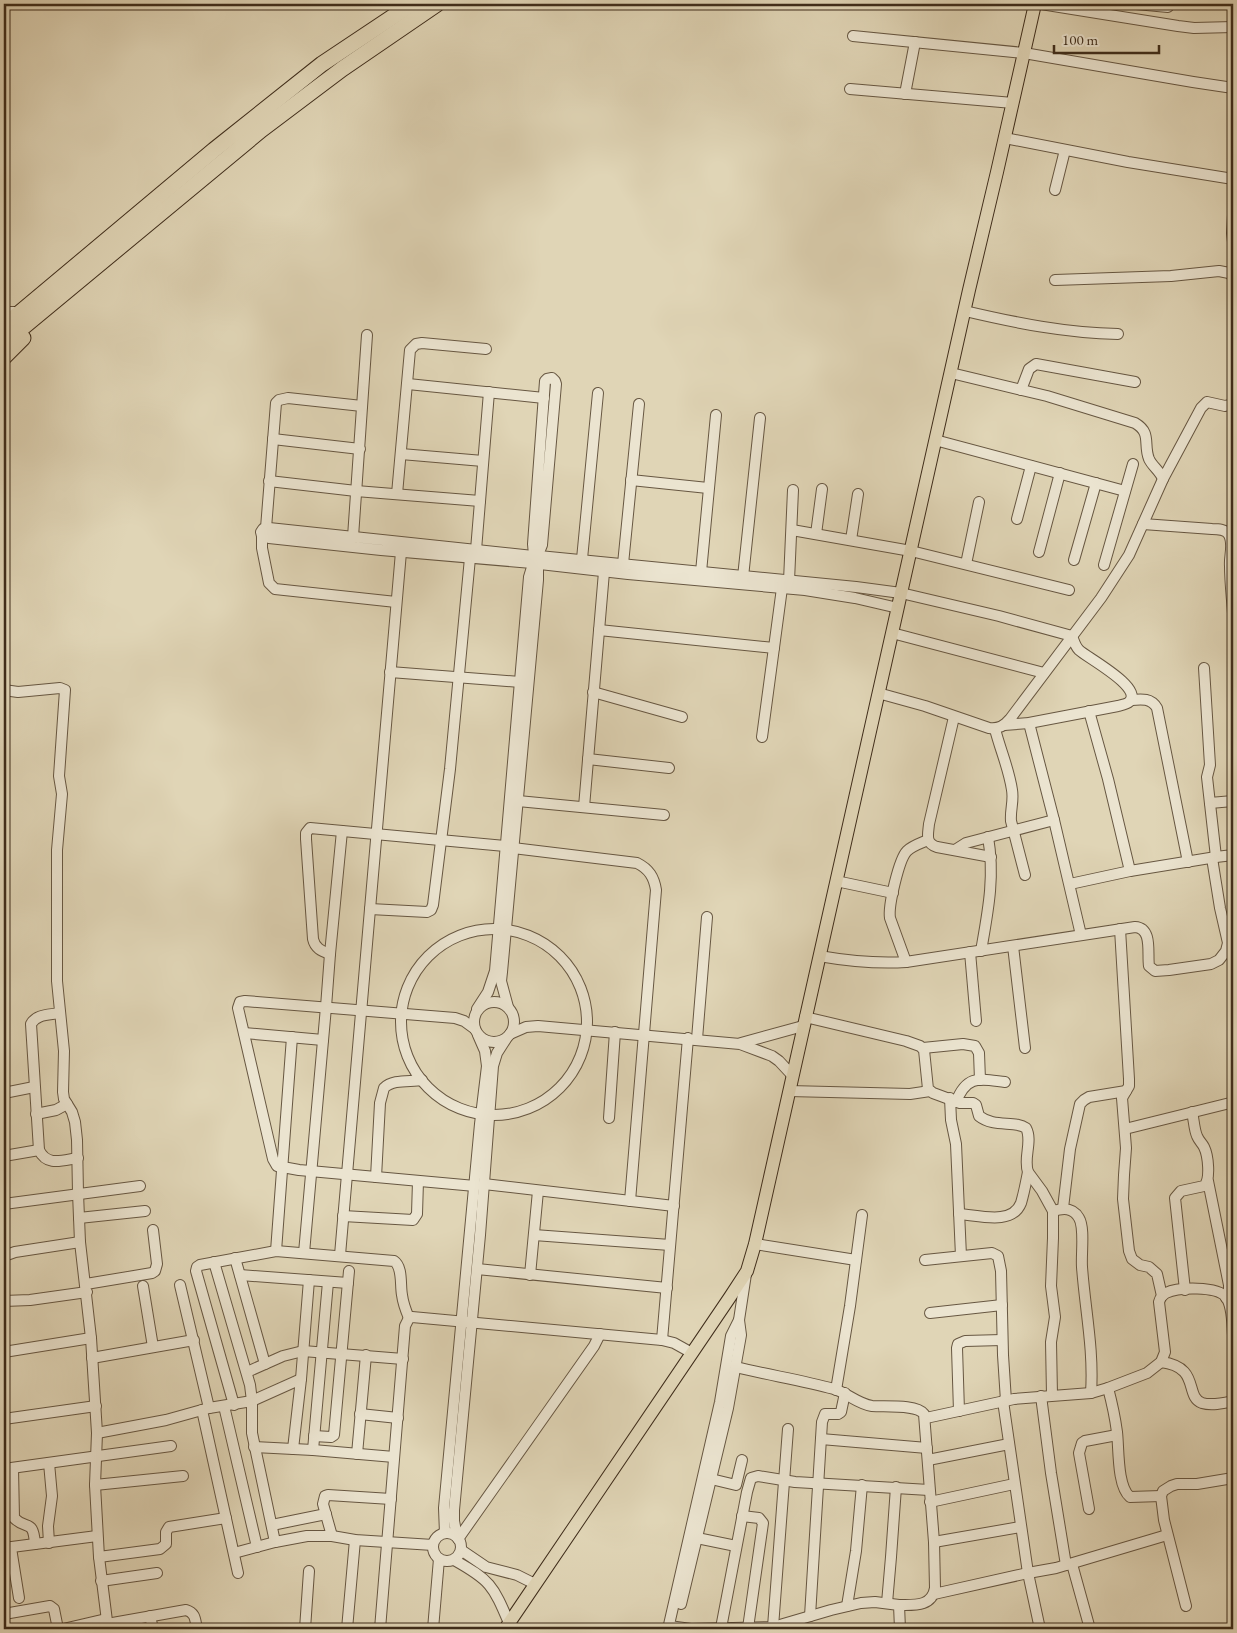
<svg xmlns="http://www.w3.org/2000/svg" width="1237" height="1633" viewBox="0 0 1237 1633" font-family="'EB Garamond',serif">
<style>
.lines{fill:none;stroke-linecap:round;stroke-linejoin:round}
.minor-casing{stroke:#675742;stroke-width:12}
.major-casing{stroke:#3f2d1b;stroke-width:14}
.highway-casing{stroke:#3f2d1b;stroke-width:17}
.minor{stroke:#ebe4d0;stroke-width:10}
.major{stroke:#e0d5b6;stroke-width:12}
.highway{stroke:#e0d5b6;stroke-width:15}
</style>
<rect width="100%" height="100%" fill="#e0d5b6"/>
<filter id="stains"><feTurbulence type="fractalNoise" baseFrequency=".004" numOctaves="4"/><feColorMatrix values="0 0 0 0 .2 0 0 0 0 .09 0 0 0 0 .02 0 0 0 .5 -.17"/></filter>
<radialGradient id="worn" r=".72"><stop offset=".6" stop-color="#630" stop-opacity="0"/><stop offset="1" stop-color="#630" stop-opacity=".3"/></radialGradient>
<g class="lines">
<defs>
<g id="minor">
<polyline points="1041,4 1178,26 1194,28 1233,27"/>
<polyline points="1136,4 1168,7"/>
<polyline points="853,36 1024,53 1193,82 1233,88"/>
<polyline points="850,89 1013,103"/>
<polyline points="905,94 915,42"/>
<polyline points="1005,138 1128,162 1233,179"/>
<polyline points="1055,190 1065,150"/>
<polyline points="1233,215 1232,233 1233,242"/>
<polyline points="1055,280 1171,276 1219,271 1229,273 1233,277"/>
<path d="M965 311C1016 323 1066 333 1118 334"/>
<polyline points="4,312 14,312"/>
<path d="M951 373 1047 396 1135 423C1152 433 1143 444 1149 459 1152 466 1160 471 1163 479"/>
<polyline points="408,384 544,398"/>
<polyline points="1021,390 1029,369 1036,364 1135,382"/>
<polyline points="273,439 360,449"/>
<polyline points="935,440 1125,491"/>
<polyline points="401,454 483,461"/>
<polyline points="631,480 708,488"/>
<polyline points="269,481 356,491 480,501"/>
<polyline points="397,494 410,350 416,344 422,343 486,349"/>
<polyline points="1017,519 1031,466"/>
<path d="M1143 524 1212 529C1218 529 1226 529 1229 535 1234 544 1229 557 1230 566 1230 582 1232 598 1233 613"/>
<polyline points="266,528 276,403 279,400 288,398 362,406"/>
<polyline points="792,530 911,551 1069,590"/>
<polyline points="816,534 822,489"/>
<polyline points="262,536 262,548 269,583 275,589 396,602"/>
<polyline points="353,537 367,335"/>
<polyline points="851,540 858,494"/>
<polyline points="476,550 489,392"/>
<polyline points="1039,552 1060,473"/>
<path d="M539 556 856 587 901 593 999 616 1072 636C1074 641 1075 646 1079 650 1086 657 1145 688 1129 702 1127 704 1122 705 1118 706L1029 723 1004 725"/>
<polyline points="532,557 538,555 542,545 556,384 555,381 552,378 547,379 545,381 533,544 534,555"/>
<polyline points="582,559 598,393"/>
<polyline points="1074,560 1096,483"/>
<polyline points="532,563 381,550 269,538 262,536 261,532 263,529 269,528 533,556"/>
<polyline points="540,564 628,574 805,590 855,598 898,608"/>
<polyline points="623,564 639,404"/>
<polyline points="966,564 979,502"/>
<polyline points="1104,565 1133,464"/>
<polyline points="701,572 716,415"/>
<polyline points="743,577 760,418"/>
<polyline points="789,581 793,490"/>
<polyline points="599,630 774,648"/>
<polyline points="892,633 1044,673"/>
<polyline points="1204,668 1210,765 1207,777 1216,857"/>
<polyline points="390,672 520,682"/>
<polyline points="4,690 18,692 60,688 65,690 59,776 62,794 57,850 57,981 64,1051 63,1092 64,1099 72,1112 75,1122 77,1140 78,1193 80,1242 91,1338 97,1433 95,1485 99,1557 108,1629"/>
<polyline points="593,692 682,717"/>
<path d="M878 693 925 706 989 728C999 729 1004 726 1010 719L1101 598 1129 555 1163 479 1201 408 1207 402 1225 406 1233 404"/>
<path d="M1131 700C1142 699 1151 698 1157 708L1188 862"/>
<polyline points="1089,711 1108,779 1130,871"/>
<path d="M954 717 929 824C928 835 925 843 937 847L991 857"/>
<polyline points="1029,723 1054,820 1081,935"/>
<path d="M995 729C1000 749 1009 769 1012 790 1014 801 1010 810 1011 821L1025 875"/>
<polyline points="762,737 782,588"/>
<polyline points="588,759 669,768"/>
<polyline points="518,801 664,815"/>
<polyline points="1210,803 1233,801"/>
<polyline points="584,807 604,572"/>
<path d="M513 848 637 863C649 869 654 877 656 890L630 1201"/>
<polyline points="955,850 966,843 1054,820"/>
<polyline points="836,881 893,893"/>
<polyline points="1070,884 1130,871 1216,857 1233,855"/>
<polyline points="370,909 427,912 431,910 433,905 450,769 470,558"/>
<circle cx="494" cy="1022" r="93"/>
<polyline points="1120,929 1129,1079 1129,1086 1122,1098 1126,1148 1124,1175 1123,1199 1129,1251 1132,1259 1140,1265 1149,1267 1157,1274 1162,1296"/>
<polyline points="1013,946 1025,1048"/>
<path d="M981 951C988 911 995 877 988 837"/>
<polyline points="970,952 976,1021"/>
<path d="M330 954C321 951 315 948 313 939L306 839V833L310 828 505 846"/>
<path d="M819 956C848 961 877 964 906 962L1135 927C1153 928 1147 954 1149 966L1155 971 1169 970 1211 964 1219 960 1226 951 1228 943 1220 908 1212 858"/>
<path d="M906 962 890 918C888 906 899 859 907 851 912 846 921 843 928 840"/>
<circle cx="494" cy="1022" r="20"/>
<polyline points="508,1007 501,981 502,972 538,580 538,565"/>
<polyline points="477,1009 488,992 495,971 529,577 533,564"/>
<path d="M59 1013C50 1015 36 1014 31 1024L39 1150C47 1167 63 1160 78 1158"/>
<path d="M805 1017 906 1041 920 1046 924 1050 928 1089 933 1093 960 1103H973L976 1105 979 1116C994 1128 1015 1120 1026 1128 1033 1141 1023 1158 1028 1172L1042 1191 1053 1211V1238L1051 1286 1055 1317 1051 1342 1052 1395"/>
<polyline points="244,1033 323,1040"/>
<polyline points="510,1034 526,1027 538,1026 740,1044 772,1056 779,1061 792,1075"/>
<polyline points="697,1039 707,917"/>
<polyline points="741,1043 803,1026"/>
<polyline points="923,1048 963,1044 975,1046 979,1053 980,1080"/>
<polyline points="789,1091 910,1094 930,1091"/>
<polyline points="4,1093 34,1087"/>
<polyline points="950,1098 951,1120 956,1144 961,1256"/>
<path d="M956 1102C967 1074 980 1079 1005 1082"/>
<polyline points="36,1114 56,1110 67,1104"/>
<polyline points="609,1118 615,1032"/>
<polyline points="1125,1129 1230,1103"/>
<polyline points="4,1156 39,1150"/>
<path d="M376 1177 380 1103 384 1088C393 1079 410 1082 422 1080"/>
<polyline points="1208,1181 1229,1285 1229,1291 1226,1298"/>
<polyline points="484,1184 674,1206"/>
<polyline points="475,1186 299,1170 277,1166 273,1159 238,1008 240,1002 245,1001 455,1018 464,1021 475,1029"/>
<polyline points="4,1204 140,1186"/>
<polyline points="1063,1208 1070,1149 1080,1104 1084,1100 1089,1097 1126,1091"/>
<path d="M1053 1211C1063 1208 1073 1207 1079 1218 1085 1228 1081 1254 1082 1267 1085 1309 1094 1350 1091 1393"/>
<path d="M959 1214C978 1215 1012 1226 1021 1203 1024 1193 1026 1182 1028 1172"/>
<polyline points="343,1216 413,1220 417,1214 418,1181"/>
<polyline points="79,1218 145,1211"/>
<polyline points="534,1235 670,1245"/>
<polyline points="755,1244 856,1260"/>
<polyline points="276,1251 292,1037"/>
<polyline points="304,1253 326,1007 330,954 342,831"/>
<polyline points="340,1255 401,552"/>
<polyline points="4,1256 15,1252 80,1242"/>
<polyline points="235,1258 265,1364"/>
<polyline points="925,1260 992,1253 998,1256 1001,1271 1003,1355 1006,1401"/>
<polyline points="214,1262 250,1385 252,1401 252,1433 275,1542"/>
<polyline points="477,1269 667,1288"/>
<polyline points="240,1275 348,1283"/>
<polyline points="530,1275 538,1191"/>
<polyline points="86,1284 152,1273 155,1271 157,1264 153,1230"/>
<polyline points="180,1285 209,1408"/>
<polyline points="143,1286 153,1347"/>
<path d="M1185 1290 1175 1198 1181 1191 1204 1186C1211 1179 1208 1155 1204 1147 1202 1143 1199 1141 1197 1136 1194 1129 1194 1120 1192 1112"/>
<polyline points="4,1301 30,1300 87,1292"/>
<polyline points="930,1313 1002,1305"/>
<polyline points="662,1340 688,1038"/>
<polyline points="4,1352 91,1338"/>
<polyline points="92,1358 194,1340"/>
<path d="M1161 1362C1201 1367 1184 1396 1202 1403 1212 1406 1224 1403 1233 1401"/>
<path d="M736 1367C768 1375 801 1380 834 1389 847 1393 858 1404 872 1406 885 1407 916 1404 924 1414L934 1542 935 1588C932 1607 914 1605 899 1605"/>
<polyline points="247,1372 283,1356 303,1351 403,1359"/>
<path d="M1108 1388C1112 1403 1115 1417 1117 1432 1119 1449 1117 1486 1130 1497L1161 1496"/>
<polyline points="836,1390 850,1306 862,1215"/>
<polyline points="1041,1396 1051,1473 1066,1565"/>
<polyline points="1003,1401 1028,1573 1040,1629"/>
<path d="M234 1405 196 1271 197 1267 200 1265 276 1251 394 1261C403 1267 400 1285 402 1295 403 1303 406 1311 409 1318"/>
<polyline points="224,1406 257,1547"/>
<polyline points="202,1410 238,1573"/>
<polyline points="959,1411 957,1348 958,1344 965,1341 1002,1340"/>
<polyline points="360,1414 398,1418"/>
<path d="M926 1418 1014 1399 1091 1393 1108 1388 1147 1373 1161 1362 1165 1352 1159 1302C1160 1298 1162 1295 1166 1293 1178 1287 1217 1286 1226 1297 1233 1307 1232 1324 1233 1335"/>
<polyline points="4,1419 96,1406"/>
<polyline points="97,1433 166,1420 209,1408 252,1401 301,1379"/>
<polyline points="314,1436 331,1437 334,1435 349,1271"/>
<polyline points="821,1439 927,1448"/>
<polyline points="254,1447 313,1450 394,1457"/>
<polyline points="293,1449 301,1379 309,1280"/>
<polyline points="313,1450 328,1282"/>
<polyline points="357,1454 366,1355"/>
<polyline points="928,1460 1009,1444"/>
<polyline points="49,1463 52,1496 48,1526 49,1543"/>
<path d="M13 1468 14 1518C27 1531 33 1518 35 1544"/>
<polyline points="4,1469 171,1446"/>
<polyline points="711,1479 736,1485 742,1460"/>
<polyline points="95,1485 183,1476"/>
<polyline points="930,1502 1014,1484"/>
<polyline points="1089,1509 1079,1453 1082,1443 1085,1441 1117,1435"/>
<polyline points="742,1516 759,1518 763,1523 748,1628"/>
<polyline points="272,1525 326,1514"/>
<circle cx="447" cy="1547" r="14"/>
<polyline points="445,1533 444,1508 480,1124 487,1066 485,1051 478,1035"/>
<polyline points="332,1536 323,1504 325,1496 328,1495 391,1499"/>
<polyline points="457,1537 454,1521 454,1510 480,1235 493,1066 497,1053 506,1039"/>
<polyline points="697,1538 736,1546"/>
<polyline points="458,1539 594,1346 600,1334"/>
<polyline points="934,1542 1020,1527"/>
<polyline points="4,1548 97,1536"/>
<polyline points="11,1548 19,1598"/>
<polyline points="461,1550 486,1567 517,1575 535,1584"/>
<polyline points="234,1553 275,1542 307,1536 332,1536 355,1540 433,1545"/>
<polyline points="99,1557 160,1549 166,1544 166,1532 169,1527 226,1518"/>
<path d="M454 1560C490 1580 493 1585 509 1623"/>
<polyline points="1072,1564 1090,1629"/>
<polyline points="101,1581 157,1573"/>
<polyline points="934,1594 1028,1573 1056,1568 1167,1535"/>
<polyline points="887,1603 891,1557 896,1487"/>
<polyline points="681,1604 728,1408 741,1335 739,1320"/>
<polyline points="847,1606 856,1551 862,1485"/>
<polyline points="1186,1606 1164,1520 1161,1496 1163,1491 1171,1486 1177,1484 1197,1484 1233,1478"/>
<polyline points="4,1614 50,1606 54,1609 58,1629"/>
<polyline points="150,1616 153,1629"/>
<polyline points="810,1616 822,1422 825,1414 838,1414 841,1412 845,1393"/>
<path d="M107 1624 186 1610C196 1613 195 1620 197 1629"/>
<polyline points="669,1626 691,1629 773,1627 831,1610 861,1603 875,1602 899,1605 900,1629"/>
<polyline points="773,1627 788,1429"/>
<polyline points="721,1628 747,1492 751,1478 758,1476 795,1482 929,1490"/>
<polyline points="63,1629 106,1619"/>
<polyline points="305,1629 309,1571"/>
<polyline points="347,1629 355,1540"/>
<polyline points="380,1629 405,1326 409,1318 412,1317 662,1340 674,1343 692,1353"/>
<polyline points="433,1629 439,1559"/>
<polyline points="668,1629 720,1402 731,1336 739,1320 746,1274"/>
</g>
<polyline id="major" points="505,1629 730,1297 747,1271 755,1244 969,290 997,172 1035,4"/>
<g id="highway">
<polyline points="4,326 214,150 322,64 412,4"/>
<polyline points="4,343 261,130 342,69 437,4"/>
<polyline points="4,357 23,338"/>
</g>
</defs>
<!-- minor casing -->
<use href="#minor" class="minor-casing"/>
<!-- major casing -->
<use href="#major" class="major-casing"/>
<!-- highway casing -->
<use href="#highway" class="highway-casing"/>
<!-- minor -->
<use href="#minor" class="minor"/>
<!-- major -->
<use href="#major" class="major"/>
<!-- highway -->
<use href="#highway" class="highway"/>
</g>
<!-- margin -->
<rect width="1237" height="1633" fill="none" stroke="#e0d5b6" stroke-width="20"/>
<rect x="5" y="5" width="1227" height="1623" fill="none" stroke="#3f2d1b" stroke-width="2.5"/>
<rect x="10" y="10" width="1217" height="1613" fill="none" stroke="#3f2d1b"/>
<!-- scale -->
<path d="M1054 45v8h105v-8" fill="none" stroke="#3f2d1b" stroke-width="2.5"/>
<text x="1062" y="45" font-size="15" fill="#3f2d1b" stroke="#ebe4d0" stroke-width="4" paint-order="stroke">100 m</text>
<rect width="100%" height="100%" filter="url(#stains)"/>
<rect width="100%" height="100%" fill="url(#worn)"/>
</svg>
